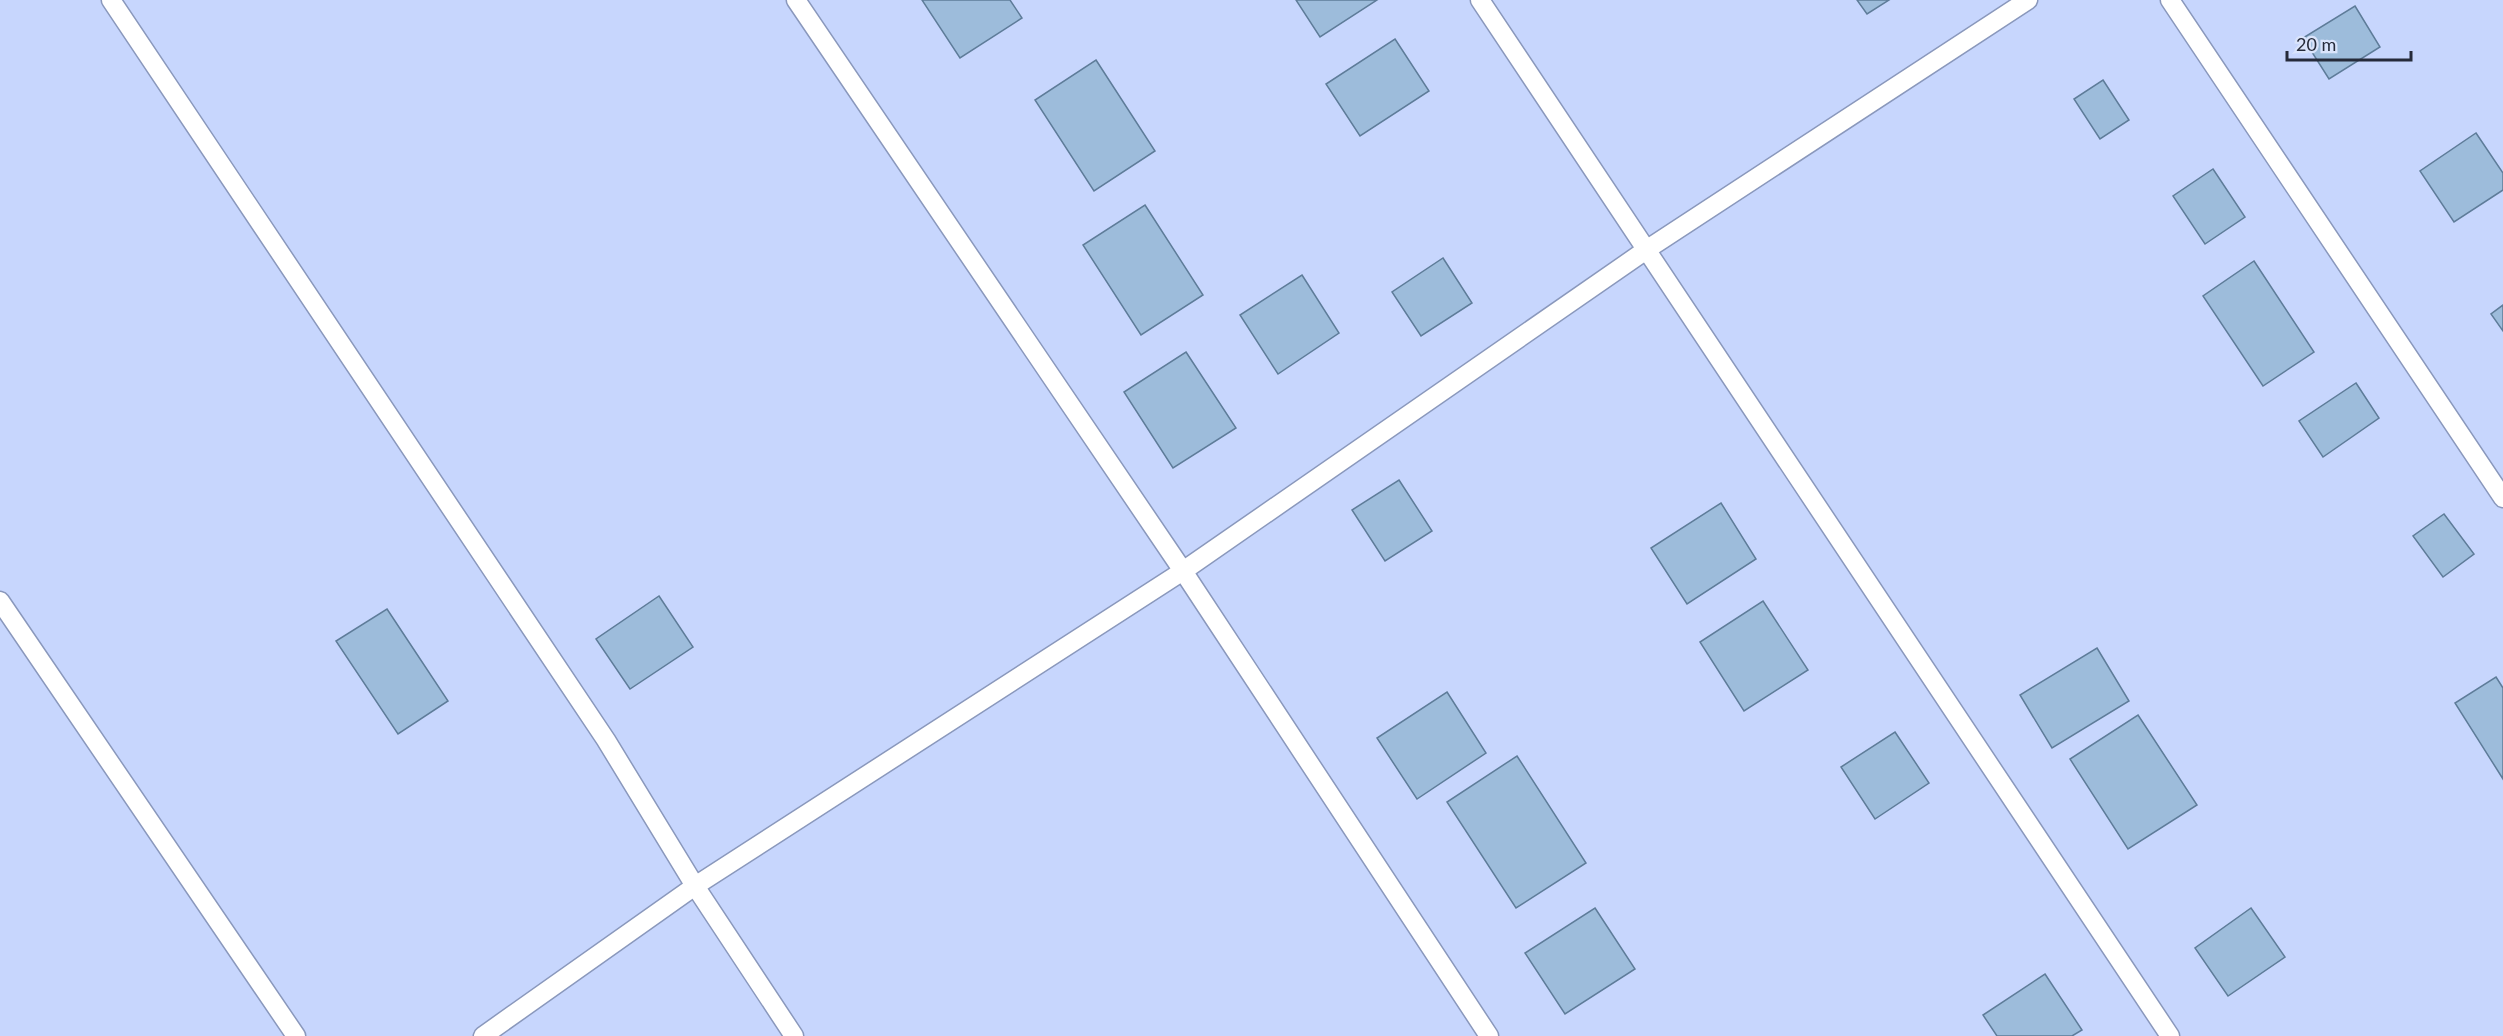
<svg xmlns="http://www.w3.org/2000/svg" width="2503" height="1036" viewBox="0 0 2503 1036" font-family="Lato,sans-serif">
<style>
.building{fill:#9dbcdb;stroke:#5e7c99;stroke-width:1.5}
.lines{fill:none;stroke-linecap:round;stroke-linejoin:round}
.service-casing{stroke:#8a98bc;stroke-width:21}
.service{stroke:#fff;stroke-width:18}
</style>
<rect width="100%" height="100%" fill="#c7d6fd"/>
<!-- building -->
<g class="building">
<polygon points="922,0 1010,0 1022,18 960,58"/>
<polygon points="1296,0 1377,0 1320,37"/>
<polygon points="1857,0 1889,0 1867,14"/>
<polygon points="2355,6 2380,47 2329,79 2303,38"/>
<polygon points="1395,39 1429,91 1360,136 1326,84"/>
<polygon points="1096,60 1155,151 1094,191 1035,100"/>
<polygon points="2103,80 2129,120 2100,139 2074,99"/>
<polygon points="2476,133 2503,173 2503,190 2454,222 2420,171"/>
<polygon points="2213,169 2245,217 2205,244 2173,196"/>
<polygon points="1145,205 1203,295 1141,335 1083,245"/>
<polygon points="1443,258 1472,303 1421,336 1392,292"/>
<polygon points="2254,261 2314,352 2263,386 2203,296"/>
<polygon points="1302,275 1339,333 1278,374 1240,315"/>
<polygon points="2503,305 2503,331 2491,314"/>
<polygon points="1186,352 1236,428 1173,468 1124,392"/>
<polygon points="2356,383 2379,418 2323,457 2299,421"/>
<polygon points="1399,480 1432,531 1385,561 1352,510"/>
<polygon points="1721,503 1756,559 1687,604 1651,548"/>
<polygon points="2444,514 2474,554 2443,577 2413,536"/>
<polygon points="659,596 693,647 630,689 596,639"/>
<polygon points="1763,601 1808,670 1744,711 1700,642"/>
<polygon points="387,609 448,701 398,734 336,641"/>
<polygon points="2097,648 2129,701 2052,748 2020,695"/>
<polygon points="2496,677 2503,688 2503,779 2455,703"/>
<polygon points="1447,692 1486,753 1417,799 1377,738"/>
<polygon points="2138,715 2197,805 2128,849 2070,759"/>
<polygon points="1895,732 1929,783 1875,819 1841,767"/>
<polygon points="1517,756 1586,863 1516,908 1447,802"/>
<polygon points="1595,908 1635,969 1565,1014 1525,953"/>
<polygon points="2251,908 2285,957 2228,996 2195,948"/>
<polygon points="2045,974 2082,1030 2072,1036 1997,1036 1983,1015"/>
</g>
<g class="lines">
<defs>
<g id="service">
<polyline points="111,0 606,740 695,886 794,1036"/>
<polyline points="796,0 1183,571 1489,1036"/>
<polyline points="1480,0 2170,1036"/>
<polyline points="2170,0 2503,498"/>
<polyline points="0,601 296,1036"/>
<polyline points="483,1036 695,886 1183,571 1646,250 2028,0"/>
</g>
</defs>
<!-- service casing -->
<use href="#service" class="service-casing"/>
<!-- service -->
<use href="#service" class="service"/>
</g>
<!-- scale -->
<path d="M2287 51v9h124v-9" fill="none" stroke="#262b3a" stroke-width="3"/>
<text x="2296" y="51" font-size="18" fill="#262b3a" stroke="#dae4fb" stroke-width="4.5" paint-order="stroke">20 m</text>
</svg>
